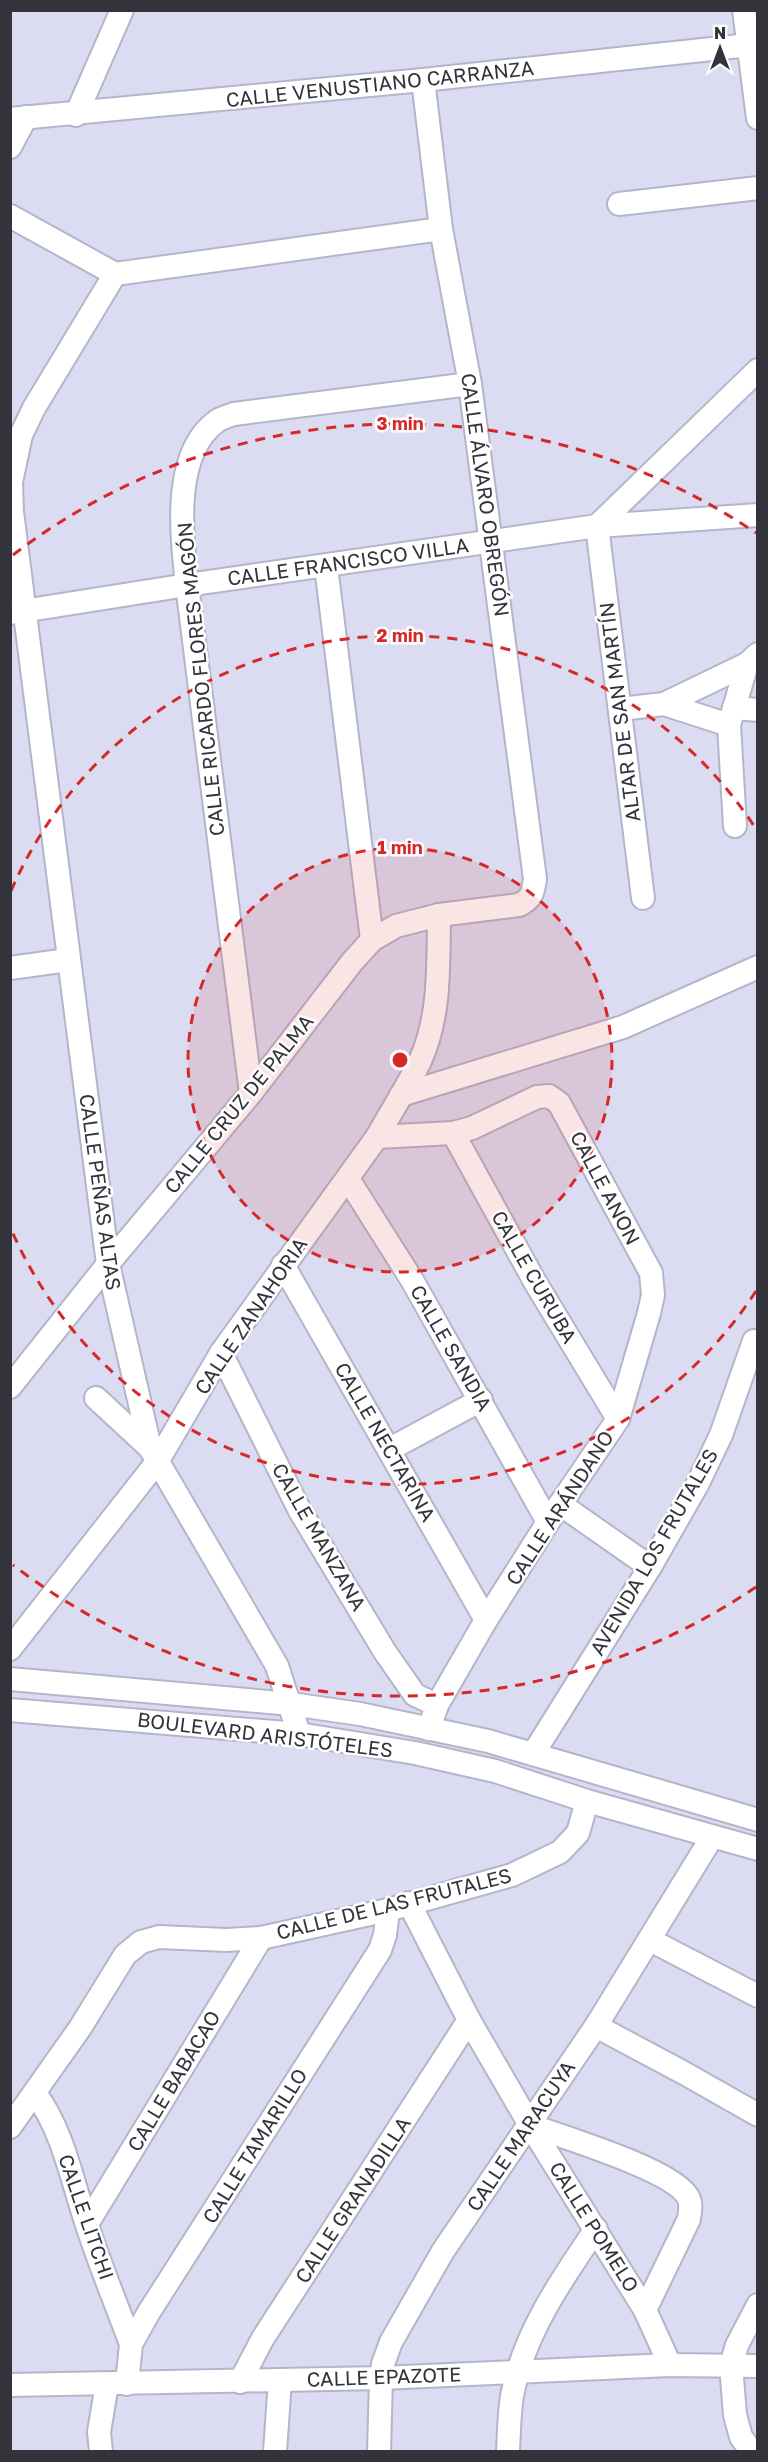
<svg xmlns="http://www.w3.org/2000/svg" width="768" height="2462" viewBox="0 0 768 2462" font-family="'Golos Text',sans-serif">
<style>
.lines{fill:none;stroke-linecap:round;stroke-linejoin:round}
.minor-casing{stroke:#b4b5ca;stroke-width:26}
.minor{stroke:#fff;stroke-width:22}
.ring{fill:none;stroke:#d62828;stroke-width:3;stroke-dasharray:10 8}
.labels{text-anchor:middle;stroke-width:5;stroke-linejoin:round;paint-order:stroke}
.street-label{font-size:20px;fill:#33333c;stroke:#fff}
.centre{fill:#d62828;stroke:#fff;stroke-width:3}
.ring-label{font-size:18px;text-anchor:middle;font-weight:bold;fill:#d62828;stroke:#fff;stroke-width:5;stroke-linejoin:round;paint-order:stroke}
</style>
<rect width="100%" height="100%" fill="#dbdcf2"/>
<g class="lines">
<defs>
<g id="minor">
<polyline points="744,10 758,118"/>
<polyline points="76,115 122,10"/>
<polyline points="10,119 423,80 749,45"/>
<polyline points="10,147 26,117"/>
<polyline points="619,204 758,188"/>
<polyline points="10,216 115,274"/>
<polyline points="115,274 34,408 21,435 11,482 12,512 108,1264 150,1448 277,1666 299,1734"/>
<polyline points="115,274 441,229"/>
<polyline points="326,566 372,940"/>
<polyline points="10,613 187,585 597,526 758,515"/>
<polyline points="664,704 729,725"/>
<polyline points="734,708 758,710"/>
<polyline points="620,709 664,704 747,664"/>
<polyline points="735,826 729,725 747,664 758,654"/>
<polyline points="643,898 597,526 758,370"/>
<polyline points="10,968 68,960"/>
<path d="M251 1093 187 585C182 537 171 454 217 421 221 418 228 416 234 414L470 384"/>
<polyline points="401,1095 623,1027 758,967"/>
<polyline points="453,1133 535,1282 618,1419"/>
<path d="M377 1137C391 1112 407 1087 420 1061 441 1015 438 964 439 915"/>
<polyline points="348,1179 412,1280 548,1522"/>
<polyline points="283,1265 486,1620"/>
<polyline points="221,1353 300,1511 385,1652 415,1695 437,1705"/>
<path d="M10 1387 108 1264 251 1093 352 962 372 940 396 926 439 915 519 905C532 899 533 892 535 879L470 384 441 229 423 80"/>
<polyline points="96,1398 150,1448"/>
<polyline points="390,1449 481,1400"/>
<polyline points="560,1504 650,1567"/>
<polyline points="10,1649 157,1462 221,1353 377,1137 453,1133 472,1128 537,1097 549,1096 559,1103 651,1273 653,1295 649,1313 618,1419 548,1522 486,1620 437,1705 429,1729"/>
<polyline points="10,1679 291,1704 360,1714 488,1741 758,1820"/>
<polyline points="10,1710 299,1734 415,1753 495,1771 587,1801 758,1849"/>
<polyline points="533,1754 650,1567 698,1483 721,1435 754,1341"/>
<polyline points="409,1903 469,2020 530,2125 645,2310 670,2365"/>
<polyline points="650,1940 758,1996"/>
<polyline points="596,2026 684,2073 758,2115"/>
<path d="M35 2093C63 2131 71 2177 86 2222 99 2263 116 2303 131 2344"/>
<path d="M530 2125C562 2137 674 2170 688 2197 692 2204 690 2211 689 2219L645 2310"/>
<polyline points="10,2127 80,2028 125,1955 141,1942 159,1937 226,1940 261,1938 388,1910 512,1875 560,1852 578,1833 587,1801"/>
<polyline points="87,2224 261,1938"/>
<polyline points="240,2382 263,2338 469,2020"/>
<polyline points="127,2384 131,2344 149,2312 380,1950 385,1935 388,1910"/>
<polyline points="10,2385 381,2378 670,2365 758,2366"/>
<polyline points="101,2452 99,2432 107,2384"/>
<polyline points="275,2452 280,2380"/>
<polyline points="379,2452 381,2378 383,2364 391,2342 443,2251 596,2026 712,1837"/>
<path d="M508 2452C509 2433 509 2414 512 2396 523 2335 561 2280 596 2229"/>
<polyline points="752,2452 741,2437 735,2415 731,2365 737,2345 758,2305"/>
</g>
</defs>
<!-- minor casing -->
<use href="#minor" class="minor-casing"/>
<!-- minor -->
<use href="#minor" class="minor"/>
</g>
<!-- distance rings -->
<circle cx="400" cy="1060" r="212" fill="#d62828" fill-opacity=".12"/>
<g class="ring">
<circle cx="400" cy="1060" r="212"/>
<path d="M756 1291A424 424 0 0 1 11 1229M11 891A424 424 0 0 1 756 829"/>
<path d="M756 1587A636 636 0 0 1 13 1565M13 555A636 636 0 0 1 756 533"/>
</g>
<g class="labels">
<!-- street labels -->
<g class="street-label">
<text transform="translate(380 84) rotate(-6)" y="7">CALLE VENUSTIANO CARRANZA</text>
<text transform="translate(485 495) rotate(82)" y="7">CALLE ÁLVARO OBREGÓN</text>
<text transform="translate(348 562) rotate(-8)" y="7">CALLE FRANCISCO VILLA</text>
<text transform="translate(201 679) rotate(-96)" y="7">CALLE RICARDO FLORES MAGÓN</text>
<text transform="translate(620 712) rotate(-97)" y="7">ALTAR DE SAN MARTÍN</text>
<text transform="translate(239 1104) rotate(-51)" y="7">CALLE CRUZ DE PALMA</text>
<text transform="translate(605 1188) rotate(62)" y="7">CALLE ANON</text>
<text transform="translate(100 1192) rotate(82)" y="7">CALLE PEÑAS ALTAS</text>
<text transform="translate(534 1277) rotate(60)" y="7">CALLE CURUBA</text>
<text transform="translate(251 1316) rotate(-56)" y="7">CALLE ZANAHORIA</text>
<text transform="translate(451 1348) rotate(60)" y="7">CALLE SANDIA</text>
<text transform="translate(385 1442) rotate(60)" y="7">CALLE NECTARINA</text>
<text transform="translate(560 1508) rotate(-57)" y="7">CALLE ARÁNDANO</text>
<text transform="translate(319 1537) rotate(60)" y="7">CALLE MANZANA</text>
<text transform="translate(654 1552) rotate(-60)" y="7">AVENIDA LOS FRUTALES</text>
<text transform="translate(265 1735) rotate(7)" y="7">BOULEVARD ARISTÓTELES</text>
<text transform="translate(394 1904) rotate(-14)" y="7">CALLE DE LAS FRUTALES</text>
<text transform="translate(174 2081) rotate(-59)" y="7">CALLE BABACAO</text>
<text transform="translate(521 2136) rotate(-56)" y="7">CALLE MARACUYA</text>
<text transform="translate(255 2146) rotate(-58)" y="7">CALLE TAMARILLO</text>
<text transform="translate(353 2200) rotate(-57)" y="7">CALLE GRANADILLA</text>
<text transform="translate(86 2217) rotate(71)" y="7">CALLE LITCHI</text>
<text transform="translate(594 2227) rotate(58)" y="7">CALLE POMELO</text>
<text transform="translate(384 2377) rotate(-2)" y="7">CALLE EPAZOTE</text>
</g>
</g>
<circle cx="400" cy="1060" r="9" class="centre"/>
<g class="ring-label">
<text x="400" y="430">3 min</text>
<text x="400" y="642">2 min</text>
<text x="400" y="854">1 min</text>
</g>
<!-- border -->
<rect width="768" height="2462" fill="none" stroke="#33333c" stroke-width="24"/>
<!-- north arrow -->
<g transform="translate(720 48)" stroke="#ffffff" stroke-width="4.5" paint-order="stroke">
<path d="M0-4.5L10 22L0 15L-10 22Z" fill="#33333c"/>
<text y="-9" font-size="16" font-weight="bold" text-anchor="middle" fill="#33333c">N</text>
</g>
</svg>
